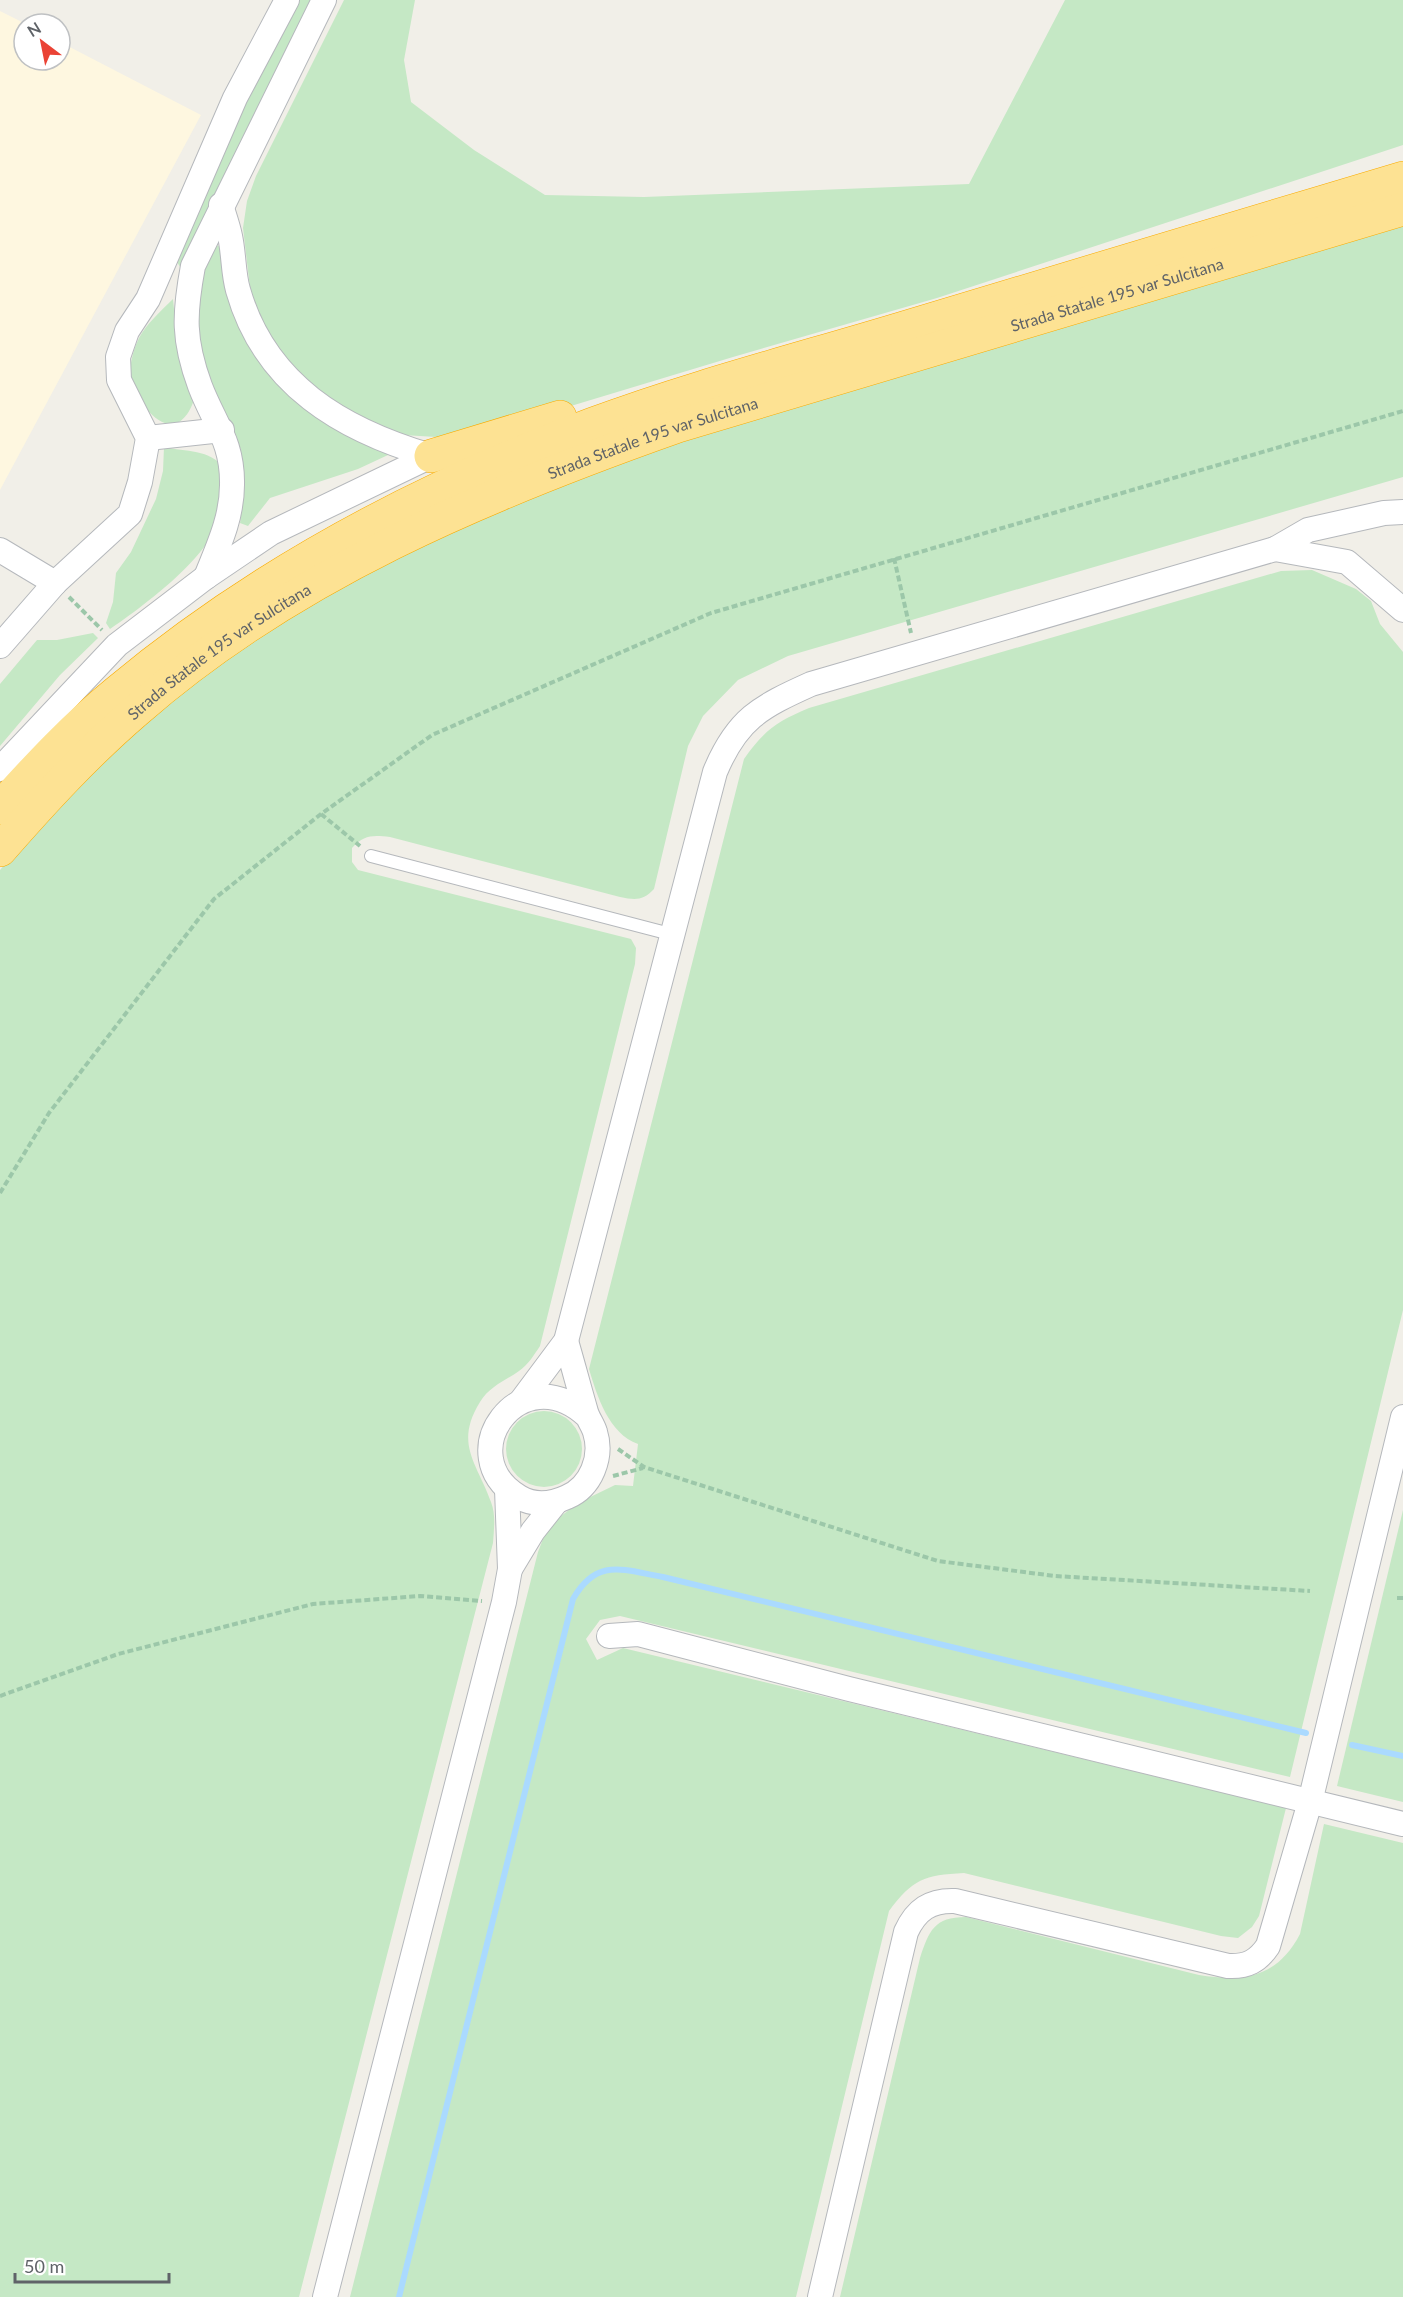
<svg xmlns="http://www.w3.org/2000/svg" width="1403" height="2297" viewBox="0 0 1403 2297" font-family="Lato,sans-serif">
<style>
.commercial{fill:#fef7e0}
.green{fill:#c5e8c5}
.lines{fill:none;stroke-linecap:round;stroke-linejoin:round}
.stream{stroke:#aadaff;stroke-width:6}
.lane-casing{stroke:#b5b8bc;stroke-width:14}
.street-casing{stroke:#b5b8bc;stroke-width:26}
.highway-casing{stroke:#f9ab00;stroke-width:34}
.path{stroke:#9cc7a9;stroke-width:4;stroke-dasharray:6 3;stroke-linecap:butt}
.lane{stroke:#fff;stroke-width:12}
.street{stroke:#fff;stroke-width:24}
.highway{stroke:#fde293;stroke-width:33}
.labels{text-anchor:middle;stroke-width:6;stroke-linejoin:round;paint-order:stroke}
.street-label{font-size:16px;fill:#5f6368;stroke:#fff}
</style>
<rect width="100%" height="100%" fill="#f1efe8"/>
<!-- commercial -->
<polygon class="commercial" points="0,11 26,24 24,60 60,60 60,42 201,115 0,490"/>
<!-- green -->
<g class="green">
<polygon points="297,0 315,0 182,270 177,262 228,139"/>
<polygon points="344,0 415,0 404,60 411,102 474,150 545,195 644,197 969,184 1065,0 1403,0 1403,145 937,298 733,357 505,426 453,438 403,435 350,414 292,371 252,305 243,228 247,201 256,176"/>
<path d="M1403 218V477L788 656 738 680 703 716 688 746 654 889C643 901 635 900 620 897L390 837C372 835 364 835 352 848V862L358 870 631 939 636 948 635 964 540 1346C534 1355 528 1365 519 1371 505 1381 490 1386 480 1402 454 1444 477 1463 491 1502 496 1515 494 1529 493 1543L299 2297H0V870L34 830 120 743 229 652 354 575 589 466Z"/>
<polygon points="215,244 225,250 244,330 388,455 358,469 270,498 248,526 240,523 244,492 241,450 202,367 196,347 199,278"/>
<path d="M173 299 178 349 195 397C178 451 141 413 131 379 128 368 134 348 139 338 147 323 161 311 173 299Z"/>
<path d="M164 447C186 452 210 449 224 468 222 486 222 506 217 523 207 559 141 608 110 629L106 623 113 602 116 573 131 552 156 499 163 471Z"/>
<path d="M1312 570 1356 589 1371 601 1380 624 1403 652V1310L1290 1777 620 1616 600 1620 586 1639 597 1660 623 1648 1286 1808 1259 1916 1252 1927 1238 1938 1221 1936 964 1873C924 1875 913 1879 889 1911L796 2297H350L538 1552 548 1526 578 1503 615 1485 633 1486 638 1444C609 1434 597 1396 589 1369L744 759C764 730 778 721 809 708L1281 571Z"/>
<polygon points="93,633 98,638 60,675 0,746 0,684 37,640 57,640"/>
<circle cx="544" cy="1449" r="38"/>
<polygon points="1403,1510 1403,1802 1337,1786"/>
<path d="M1324 1824 1403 1843V2297H840L920 1958C929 1931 934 1917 966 1917L1199 1975C1244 1982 1277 1978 1300 1934Z"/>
</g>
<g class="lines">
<!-- stream -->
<g class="stream">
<polyline points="1352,1745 1403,1756"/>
<path d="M399 2297 573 1599C597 1557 623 1570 663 1577L1306 1733"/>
</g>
<defs>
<polyline id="lane" points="371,856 674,935"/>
<g id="street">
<path d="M221 205C224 215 228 226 230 236 234 254 233 273 238 290 265 385 342 430 431 456"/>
<polyline points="148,438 222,430"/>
<polyline points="1275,549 1347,562 1403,610"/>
<polyline points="0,550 55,583"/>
<path d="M206 577C218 547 232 518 232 485 233 442 214 423 200 386 183 340 184 314 193 266L324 0"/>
<polyline points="0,646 55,583 130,514 140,482 148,438 119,380 118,357 127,331 148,299 235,98 287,0"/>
<polyline points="0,769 117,645 206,577 271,533 431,456"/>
<path d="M566 1341C573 1365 579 1388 586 1412 588 1419 593 1425 595 1432 603 1457 591 1487 567 1497 552 1504 534 1506 519 1497 449 1455 521 1355 587 1416"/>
<path d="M522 1400 566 1341 715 772C737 719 760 707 811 684L1275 549 1308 530 1384 513 1403 512"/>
<polyline points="510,1569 533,1531 556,1502"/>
<polyline points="609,1636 638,1634 849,1689 1403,1824"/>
<polyline points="325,2297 504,1602 510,1569 507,1489"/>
<path d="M820 2297 906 1932C916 1910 930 1900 955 1901L1228 1966C1247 1967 1258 1961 1268 1946L1310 1802 1403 1417"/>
</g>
<g id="highway">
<polyline points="431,456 560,417"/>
<path d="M0 808C37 767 74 727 117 692 258 574 421 488 593 424 693 387 797 360 900 329 1067 279 1235 228 1403 178"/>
<path id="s1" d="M0 850C43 801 86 754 136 711 291 575 485 494 678 426L1403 209"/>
</g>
</defs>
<!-- lane casing -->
<use href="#lane" class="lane-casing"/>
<!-- street casing -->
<use href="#street" class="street-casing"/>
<!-- highway casing -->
<use href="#highway" class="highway-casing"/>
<!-- path -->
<g class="path">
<polyline points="894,558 911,633"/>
<polyline points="69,597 102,630"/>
<polyline points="321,814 360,846"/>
<polyline points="0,1193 49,1113 214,899 321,814 432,735 711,613 1403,411"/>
<polyline points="618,1449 644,1467 938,1561 1055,1576 1310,1591"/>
<polyline points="613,1476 643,1468"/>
<polyline points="1397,1598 1403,1598"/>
<polyline points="0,1696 118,1654 313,1604 420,1596 482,1601"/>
</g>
<!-- lane -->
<use href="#lane" class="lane"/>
<!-- street -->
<use href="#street" class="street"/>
<!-- highway -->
<use href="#highway" class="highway"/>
</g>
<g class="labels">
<!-- street labels -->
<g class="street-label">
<text dy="6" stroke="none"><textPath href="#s1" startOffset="1269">Strada Statale 195 var Sulcitana</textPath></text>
<text dy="6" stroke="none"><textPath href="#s1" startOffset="783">Strada Statale 195 var Sulcitana</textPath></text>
<text dy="6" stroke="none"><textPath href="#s1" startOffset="297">Strada Statale 195 var Sulcitana</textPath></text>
</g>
</g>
<!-- north arrow -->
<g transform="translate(42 42) rotate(328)"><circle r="28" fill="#ffffff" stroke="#bfc1c3" stroke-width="1.5"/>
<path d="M0-4.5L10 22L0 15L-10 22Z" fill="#ea4335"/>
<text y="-9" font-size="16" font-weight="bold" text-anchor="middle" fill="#5f6368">N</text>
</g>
<!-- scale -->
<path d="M15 2273v9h154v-9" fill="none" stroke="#5f6368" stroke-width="3"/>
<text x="24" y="2273" font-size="18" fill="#5f6368" stroke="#ffffff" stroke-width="4.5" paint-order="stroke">50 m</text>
</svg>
